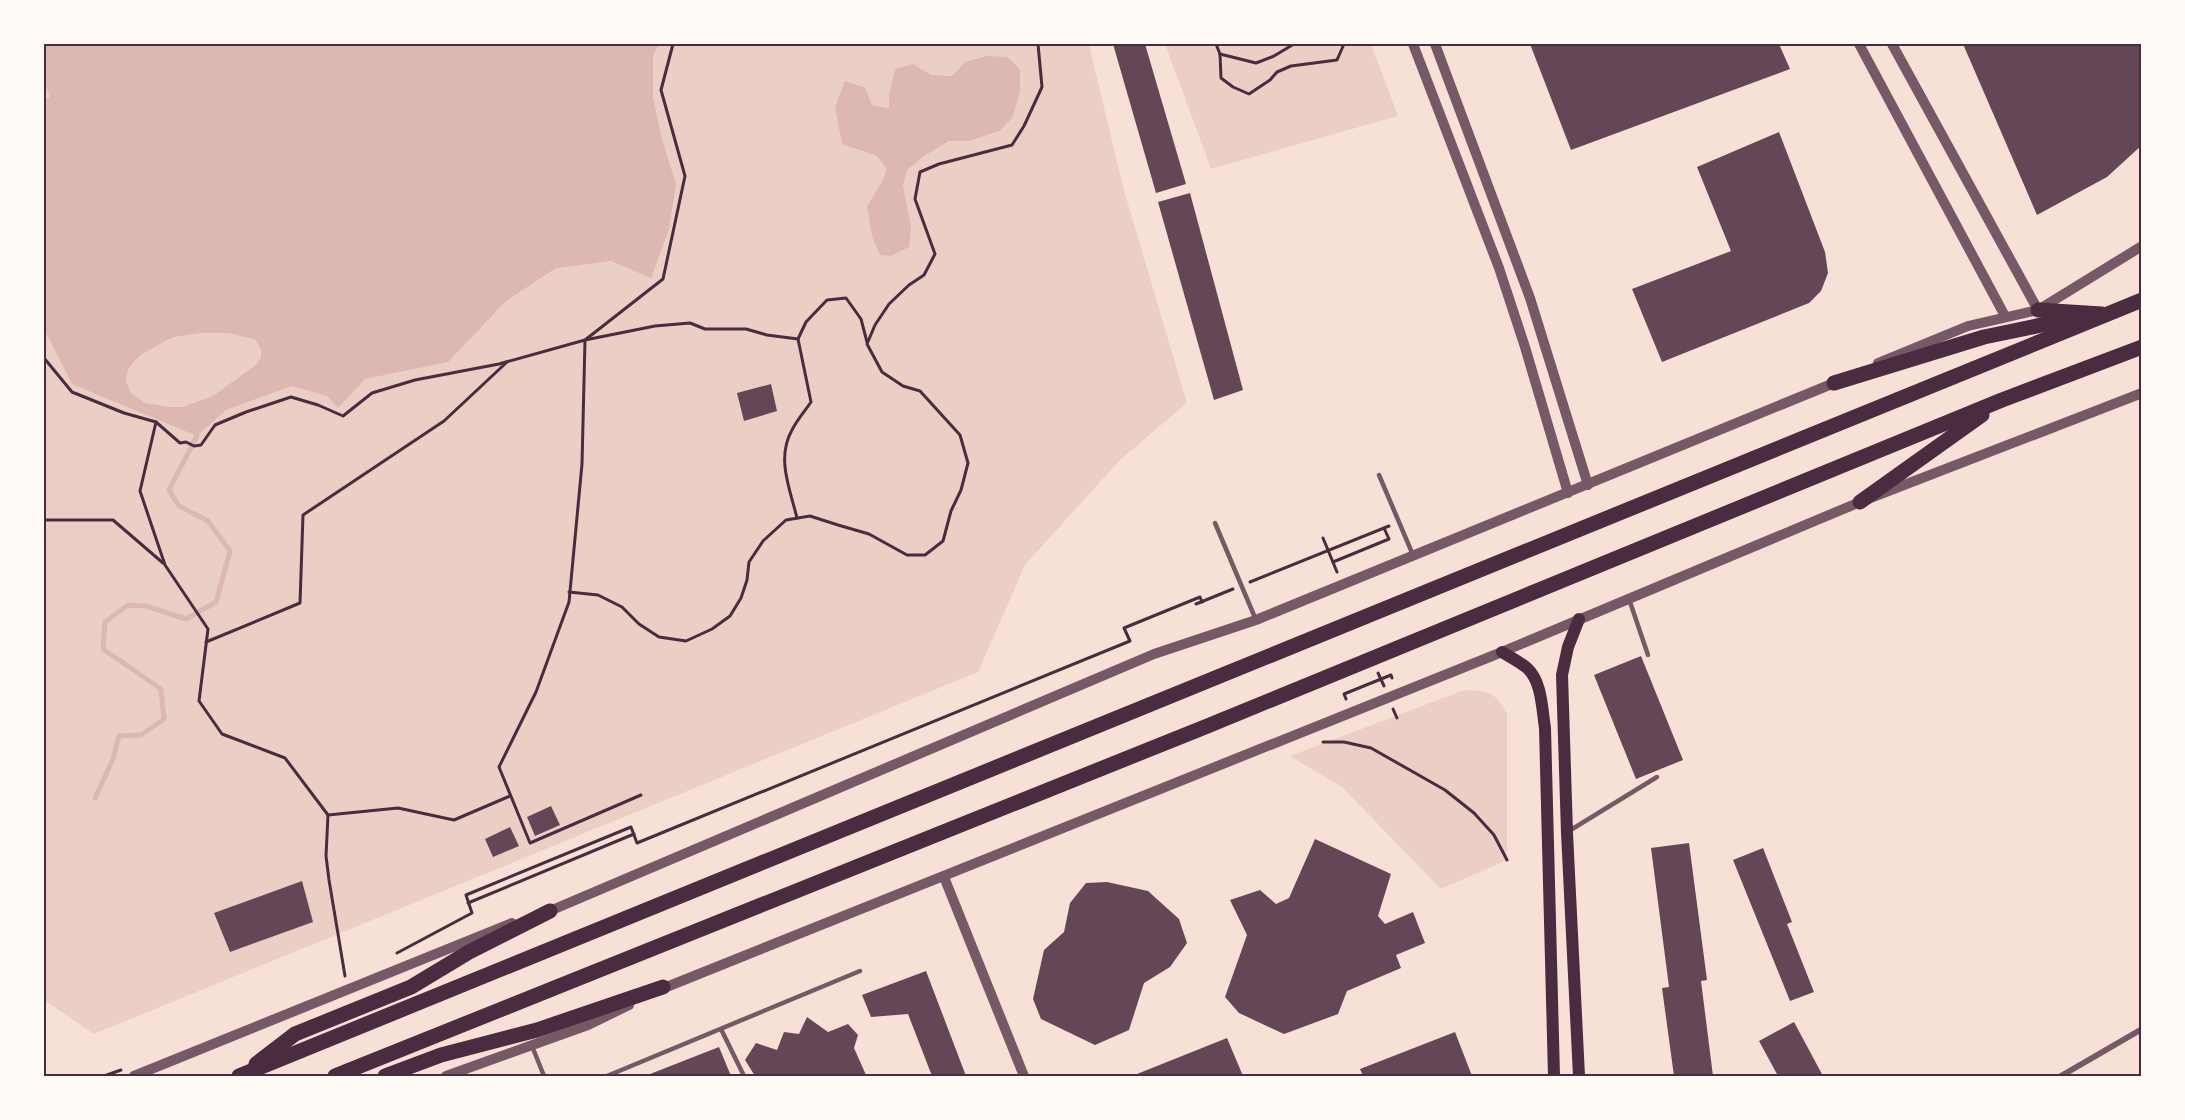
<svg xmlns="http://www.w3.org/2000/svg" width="2185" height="1120" viewBox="0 0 2185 1120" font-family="'Varela Round',sans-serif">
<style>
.green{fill:#ebcfc5}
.water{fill:#dcb8b0;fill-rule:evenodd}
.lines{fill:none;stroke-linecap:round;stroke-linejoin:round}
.stream{stroke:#dcb8b0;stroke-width:5}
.building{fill:#644757}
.path{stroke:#4a2c40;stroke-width:3}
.service{stroke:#755966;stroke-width:4.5}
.minor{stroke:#755966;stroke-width:6}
.tertiary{stroke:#755966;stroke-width:10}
.secondary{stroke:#4a2c40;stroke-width:12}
.trunk{stroke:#4a2c40;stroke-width:15}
.neatline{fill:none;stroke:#4a2c40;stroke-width:2}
</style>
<rect width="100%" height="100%" fill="#f7e1d7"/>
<!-- green -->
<g class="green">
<polygon points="44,44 1089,44 1123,187 1187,403 1119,461 1025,565 978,672 94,1034 44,1000"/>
<polygon points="1165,44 1371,44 1398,116 1211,169"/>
<path d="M1464 690C1489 691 1495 691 1507 714V860L1441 889 1342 787 1290 756Z"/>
</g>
<!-- water -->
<g class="water">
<path d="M44 44H659L653 56V98L662 139 676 184 669 229 651 278 611 261 556 268 506 301 448 362 365 379 338 408 327 396 291 386 226 410 197 436 72 384 44 329V99L50 97 44 82ZM201 333H229L256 340 261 350V357L256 365 213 396 183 407H168L145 403 131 393 126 381 128 369 140 355 173 337Z"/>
<polygon points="987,56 1007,57 1020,69 1020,92 1012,118 999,131 969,141 949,141 924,156 907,170 903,186 911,226 909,247 891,256 880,255 872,236 867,206 882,182 887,169 877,156 842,144 835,107 845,81 865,88 872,105 889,108 889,96 895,69 913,64 931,75 952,76 965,62"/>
</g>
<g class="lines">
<!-- stream -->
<polyline class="stream" points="95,798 113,759 119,736 141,735 164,719 161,689 103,649 105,622 128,605 146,606 186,619 216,602 230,551 208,521 179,506 169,490 197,436"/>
</g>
<!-- building -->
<g class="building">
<polygon points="1113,44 1145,44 1186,184 1156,193"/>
<polygon points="1530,44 1779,44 1790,69 1571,150"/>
<polygon points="1963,44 2142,44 2142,145 2107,177 2037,215"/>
<polygon points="1779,132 1825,252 1828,273 1821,291 1809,303 1662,362 1632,289 1731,251 1697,167"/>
<polygon points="1190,193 1243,390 1214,400 1158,202"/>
<polygon points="771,384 777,411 744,421 737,393"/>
<polygon points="1641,656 1683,760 1636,779 1594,675"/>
<polygon points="551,806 560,825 535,836 527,817"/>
<polygon points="510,827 519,846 493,857 485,839"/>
<polygon points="1315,839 1391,874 1378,916 1385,924 1413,912 1425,943 1396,955 1401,968 1347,991 1338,1014 1284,1034 1239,1013 1225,997 1247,935 1230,900 1260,890 1276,904 1289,898"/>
<polygon points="1689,843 1707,980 1701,981 1713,1076 1674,1076 1662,988 1669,987 1651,848"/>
<polygon points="1763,848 1792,922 1787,924 1814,992 1790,1001 1733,860"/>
<polygon points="302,881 313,922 230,952 214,913"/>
<polygon points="1107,882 1148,891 1179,919 1187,943 1170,967 1144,983 1129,1030 1095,1045 1041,1019 1033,999 1044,950 1064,932 1070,903 1086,883"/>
<polygon points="926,971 966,1076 932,1076 908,1014 871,1017 862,995"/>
<polygon points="807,1017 828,1032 848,1024 858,1035 854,1048 866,1075 862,1076 755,1076 745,1060 756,1043 777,1050 784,1032 799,1034"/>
<polygon points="1794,1022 1823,1076 1778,1076 1759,1041"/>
<polygon points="1455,1032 1472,1076 1363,1076 1360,1069"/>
<polygon points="1227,1038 1243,1076 1132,1076"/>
<polygon points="719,1047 731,1076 645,1076"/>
</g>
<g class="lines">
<!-- path -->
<g class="path">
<polyline points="1216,44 1220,54 1221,78 1233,87 1249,94 1270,80 1277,72 1291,66 1337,60 1344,44"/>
<polyline points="1220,54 1256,63 1274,56 1294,44"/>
<polyline points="44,358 72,392 124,413 156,422 180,443 186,442 194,446 201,445 215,425 246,412 291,397 318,405 343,416 372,393 415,380 499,364 585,340 663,279 685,176 661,90 673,44"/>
<polyline points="156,422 140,491 165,565 208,629 199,701 222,734 285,758 328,815 398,808 454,820 510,796"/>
<path d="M797 518C790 489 776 458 792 430 797 420 805 411 811 402L798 339 806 322 827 300 846 298 861 319 867 342"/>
<polyline points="44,520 113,520 163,563"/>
<polyline points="1323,538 1337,572"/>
<polyline points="1333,562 1389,539 1384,528"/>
<polyline points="1250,582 1389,526"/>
<polyline points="569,592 598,595 622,607 639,624 659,637 686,641 712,629 730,616 741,598 747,580 749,562 763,541 786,520 810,516 838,525 869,534 907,555 925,555 943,541 951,511 961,490 968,463 960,435 920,391 903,386 882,372 867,344 875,325 889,304 909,285 924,275 935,254 915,199 920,172 939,164 1012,145 1024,126 1042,87 1038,44"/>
<polyline points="1196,604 1233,589"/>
<polyline points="206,642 300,603 303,515 444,421 507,362"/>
<polyline points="1378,673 1384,686"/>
<polyline points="1346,699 1344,694 1391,675 1392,678"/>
<polyline points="1393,709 1397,718"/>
<polyline points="1323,742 1344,742 1371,748 1445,790 1474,813 1494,835 1507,860"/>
<polyline points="641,795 530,843 499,767 536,692 569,602 582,464 585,340 655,326 690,323 705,329 746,329 767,335 798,339"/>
<polyline points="328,815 326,856 329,880 345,976"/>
<polyline points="468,903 634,834"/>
<polyline points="397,953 472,913 466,895 631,827 637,843 1130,641 1124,628 1200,597 1202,602"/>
<polyline points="104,1076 121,1070"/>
</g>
<!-- service -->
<g class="service">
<polyline points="1379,475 1413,555"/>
<polyline points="1215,523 1256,620"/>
<polyline points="1629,599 1648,655"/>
<polyline points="1569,831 1657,777"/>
<polyline points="721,1029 744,1076"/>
<polyline points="532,1046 544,1076"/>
<polyline points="607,1076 860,971"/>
</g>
<!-- minor -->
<polyline class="minor" points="2061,1076 2142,1029"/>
<!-- tertiary -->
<g class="tertiary">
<polyline points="1413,44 1499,268 1525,347 1568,493"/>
<polyline points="1435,44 1530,298 1588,485"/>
<polyline points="1859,44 2005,316"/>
<polyline points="1892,44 2038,310"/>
<polyline points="1878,363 1968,326 2038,310 2142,246"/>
<polyline points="944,877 1024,1076"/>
<polyline points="545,913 1154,654 1256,620 1839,381"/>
<polyline points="659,990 1502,652 1860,502 2142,393"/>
<polyline points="134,1076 512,923"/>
<polyline points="446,1076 588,1025 629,1005"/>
</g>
<!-- secondary -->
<g class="secondary">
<path d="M1502 652C1510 657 1520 662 1527 668 1542 681 1542 710 1545 728L1554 1076"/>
<polyline points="1579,1076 1567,833 1562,675 1568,647 1579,619"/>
</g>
<!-- trunk -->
<g class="trunk">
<polyline points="2038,310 2102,314"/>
<polyline points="1834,383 1984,337 2051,323 2077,324"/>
<polyline points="1860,502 1982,415"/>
<polyline points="256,1064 295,1034 411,987 469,952 550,911"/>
<polyline points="239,1076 2142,300"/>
<polyline points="335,1076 1205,727 2002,400 2142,347"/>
<polyline points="385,1076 441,1055 537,1030 663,987"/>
</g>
</g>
<!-- border -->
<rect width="2185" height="1120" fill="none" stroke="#fffaf5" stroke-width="90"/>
<rect x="45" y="45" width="2095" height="1030" class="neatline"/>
</svg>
